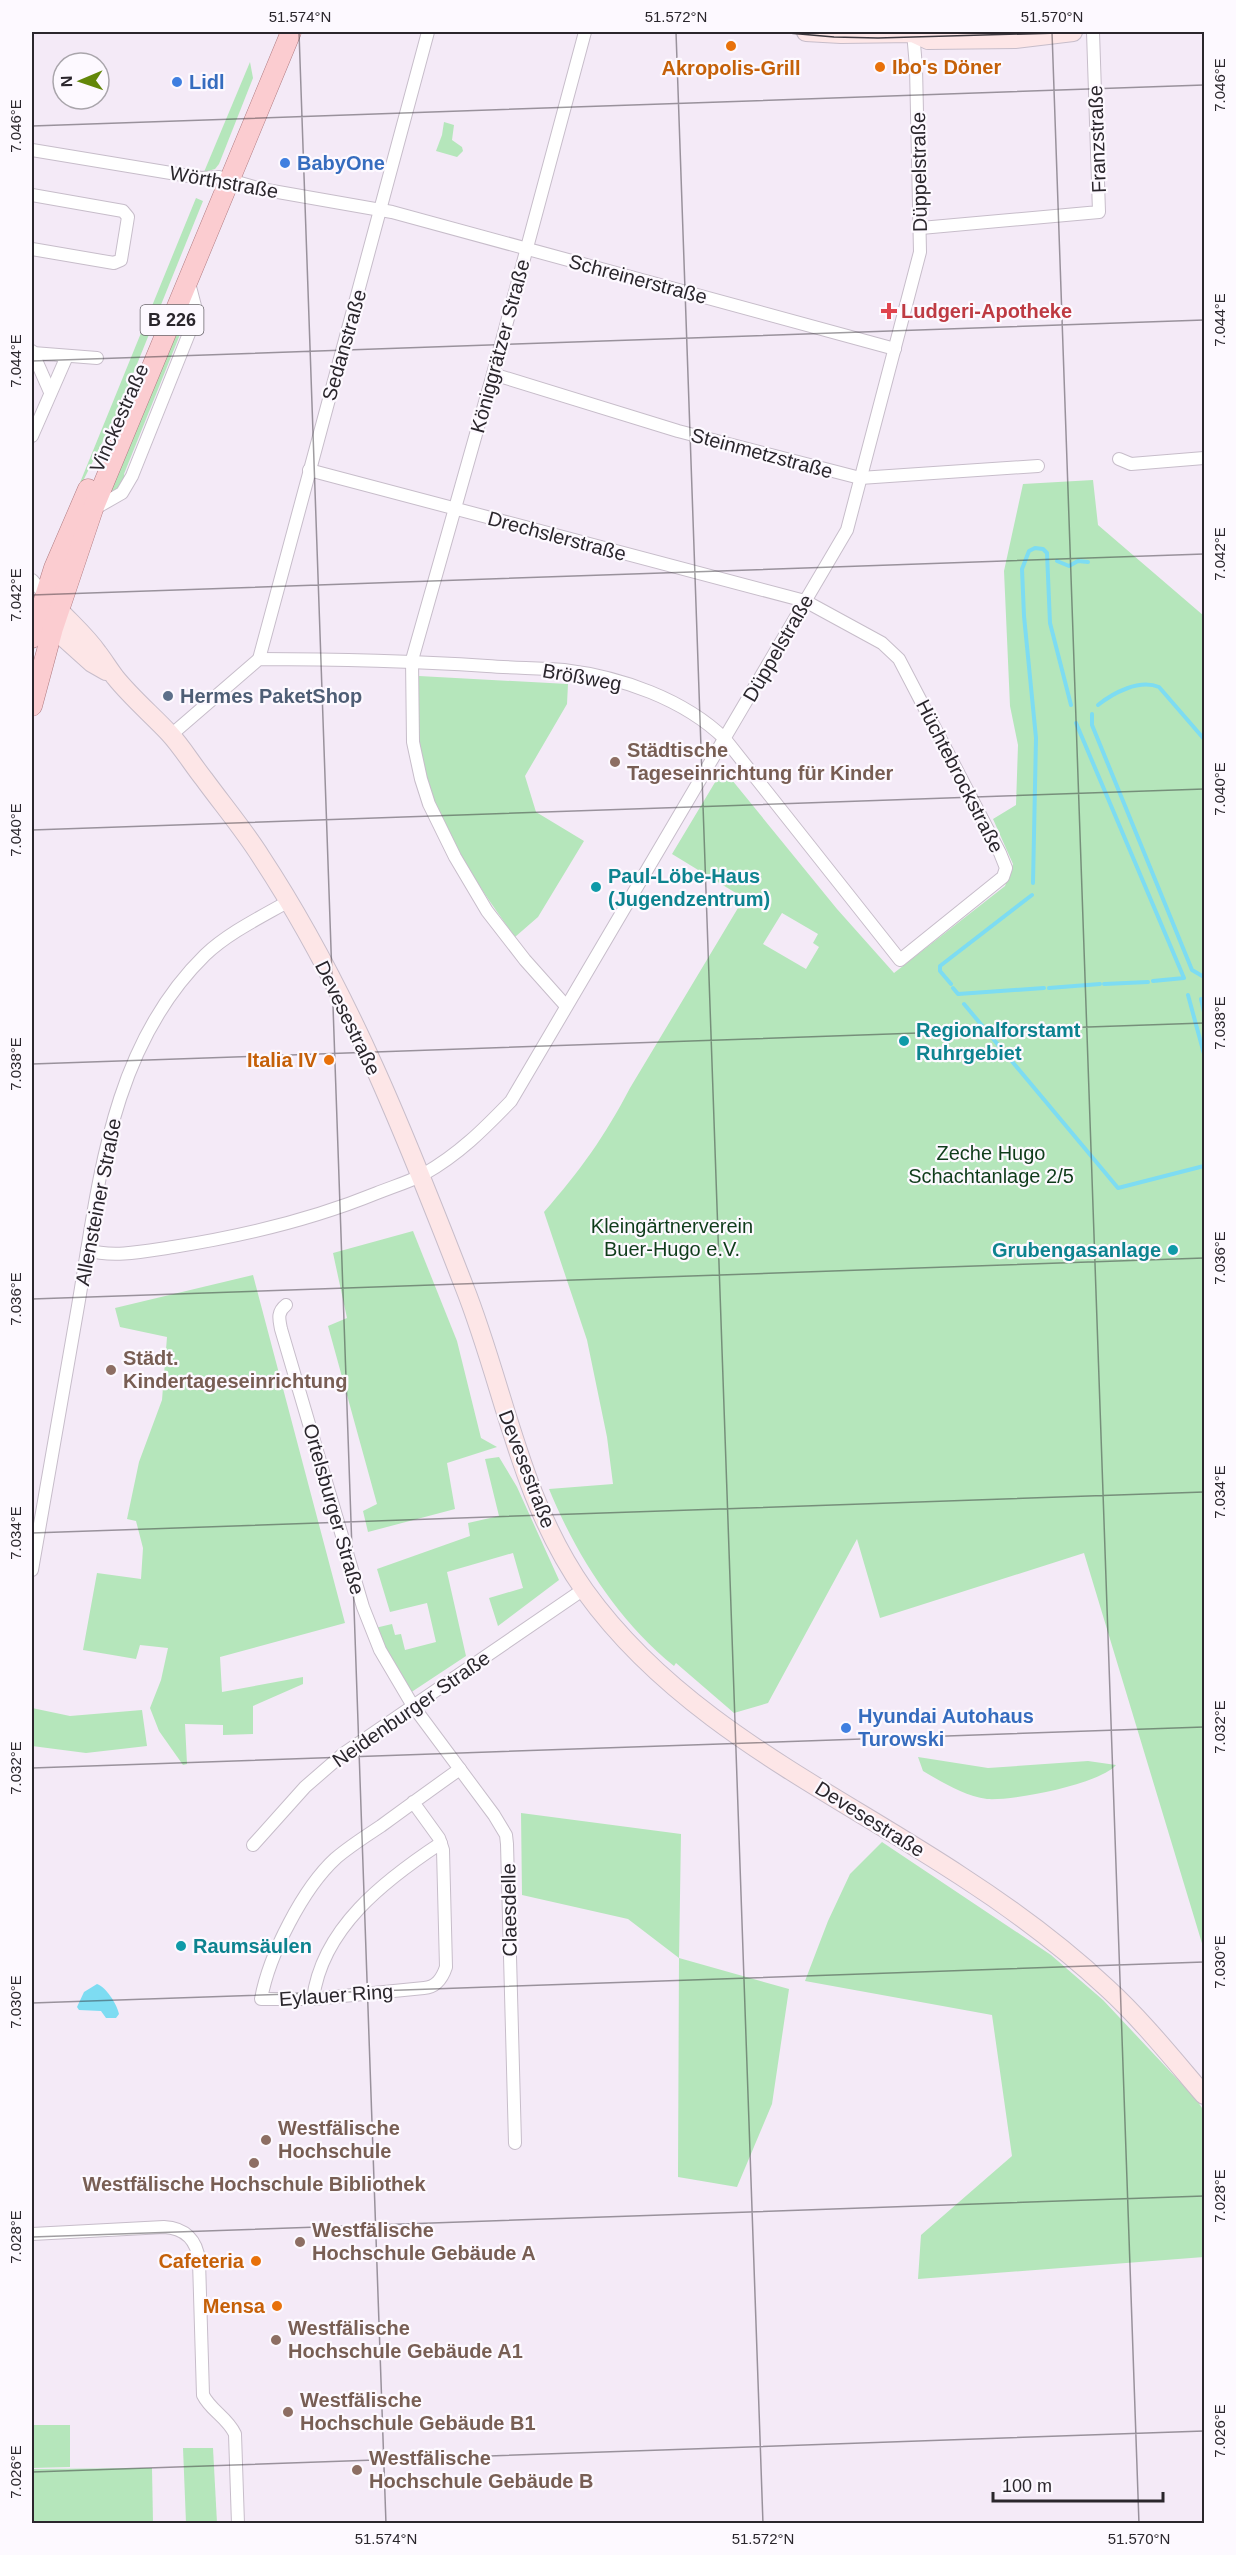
<svg xmlns="http://www.w3.org/2000/svg" width="1236" height="2555" viewBox="0 0 1236 2555" font-family="Arial,sans-serif">
<style>
.green{fill:#b5e6bb;fill-rule:evenodd}
.water{fill:#7ddcf2}
.lines{fill:none;stroke-linecap:round;stroke-linejoin:round}
.stream{stroke:#7ddcf2;stroke-width:4}
.street-casing{stroke:#c7bdca;stroke-width:14}
.secondary-casing{stroke:#c7bdca;stroke-width:20}
.primary-casing{stroke:#b07c82;stroke-width:21}
.street{stroke:#fff;stroke-width:12}
.secondary{stroke:#fde6e7;stroke-width:18}
.primary{stroke:#fbccd0;stroke-width:20}
.tram{stroke:#3f3a41;stroke-width:1.5}
.ticks{fill:none;stroke:#2a262c;stroke-width:1.5;stroke-opacity:0.45}
.food-dot{fill:#e8710a;stroke:#fdf9ff;stroke-width:2}
.shop-dot{fill:#3f7fe0;stroke:#fdf9ff;stroke-width:2}
.health-dot{fill:#e0444e;stroke:#fdf9ff;stroke-width:2}
.service-dot{fill:#5c6f8a;stroke:#fdf9ff;stroke-width:2}
.education-dot{fill:#8d6e63;stroke:#fdf9ff;stroke-width:2}
.culture-dot{fill:#0f9aa8;stroke:#fdf9ff;stroke-width:2}
.labels{text-anchor:middle;stroke-width:4.5;stroke-linejoin:round;paint-order:stroke}
.shield{fill:#fdf9ff;stroke:#69656b;stroke-width:1.5}
.shield-label{font-size:18px;font-weight:bold;fill:#2a262c}
.food-label{font-size:20px;font-weight:bold;fill:#c56008;stroke:#fdf9ff;text-anchor:end}
.shop-label{font-size:20px;font-weight:bold;fill:#366cbe;stroke:#fdf9ff;text-anchor:start}
.street-label{font-size:20px;fill:#2a262c;stroke:#fdf9ff}
.health-label{font-size:20px;font-weight:bold;fill:#be3a42;stroke:#fdf9ff;text-anchor:start}
.service-label{font-size:20px;font-weight:bold;fill:#4e5e75;stroke:#fdf9ff;text-anchor:start}
.education-label{font-size:20px;font-weight:bold;fill:#785e54;stroke:#fdf9ff;text-anchor:start}
.culture-label{font-size:20px;font-weight:bold;fill:#0d838f;stroke:#fdf9ff;text-anchor:start}
.park-label{font-size:20px;fill:#0f3c1a;stroke:#fdf9ff}
.neatline{fill:none;stroke:#2a262c;stroke-width:2}
.ticks-label{font-size:15px;text-anchor:middle;fill:#2a262c}
</style>
<rect width="100%" height="100%" fill="#f4eaf7"/>
<!-- green -->
<g class="green">
<polygon points="250,62 253,78 219,164 215,169 204,172"/>
<polygon points="444,122 454,125 452,140 462,147 463,151 457,157 436,151 442,135"/>
<polygon points="196,198 203,201 118,411 76,495 55,544"/>
<path d="M189 291 190 320 185 322 124 474C127 484 116 490 109 496Z"/>
<path d="M1093 480 1098 525 1204 616V1950L1084 1553 880 1618 857 1539 768 1703 734 1713 676 1663 674 1666C618 1621 576 1555 549 1489L613 1484 607 1437 587 1340 544 1212C580 1171 605 1136 630 1088L744 898 672 854 723 769 837 909 894 973 1005 886 1013 864 993 819 1016 805 1018 745 1010 706 1004 571 1023 484ZM782 913 818 934 813 943 819 947 806 969 763 944Z"/>
<path d="M419 676 568 684 567 704 525 776 536 812 584 841 538 917 515 937C474 880 432 819 420 749 416 725 418 700 419 676Z"/>
<polygon points="413,1231 457,1341 481,1438 497,1447 447,1463 455,1509 368,1532 363,1511 377,1504 328,1326 347,1318 333,1253"/>
<polygon points="253,1275 345,1623 220,1657 222,1692 303,1677 303,1684 253,1706 253,1734 223,1735 223,1725 185,1724 187,1764 183,1765 159,1731 150,1708 161,1680 168,1648 140,1645 136,1659 83,1650 97,1573 141,1579 143,1548 136,1521 127,1519 139,1462 162,1400 167,1337 120,1327 115,1308"/>
<polygon points="499,1457 517,1487 559,1580 498,1626 489,1598 523,1588 513,1553 447,1572 466,1656 410,1693 391,1662 375,1628 392,1624 395,1635 401,1634 405,1650 436,1642 427,1603 390,1612 377,1569 470,1536 468,1523 499,1516 485,1459"/>
<polygon points="32,1708 70,1716 142,1710 147,1746 86,1753 32,1746"/>
<path d="M918 1757 988 1768 1088 1761 1116 1765C1100 1784 1013 1801 987 1799 964 1796 942 1782 923 1771Z"/>
<polygon points="521,1813 681,1834 679,1958 789,1989 772,2104 737,2187 678,2177 679,1958 628,1919 522,1895"/>
<polygon points="882,1842 1051,1955 1103,2000 1196,2099 1204,2111 1204,2257 918,2279 921,2235 1012,2156 992,2015 805,1981 828,1921 850,1874"/>
<polygon points="32,2425 70,2425 70,2467 32,2468"/>
<polygon points="183,2448 213,2448 217,2523 186,2523"/>
<polygon points="152,2468 153,2523 32,2523 32,2469"/>
</g>
<!-- water -->
<path class="water" d="M97 1984C106 1987 117 2004 119 2014L116 2018H106L101 2011 79 2010 77 2007 84 1992Z"/>
<g class="lines">
<!-- stream -->
<g class="stream">
<polyline points="1057,561 1069,566 1078,561 1088,562"/>
<path d="M1098 705C1113 693 1139 679 1159 687L1204 739"/>
<polyline points="1092,714 1092,725 1192,970 1204,977"/>
<polyline points="1076,723 1184,978 1153,981"/>
<polyline points="1033,883 1036,738 1024,616 1022,569 1029,551 1035,548 1043,549 1047,553 1050,623 1071,705"/>
<polyline points="951,984 940,971 940,966 1032,895"/>
<polyline points="1104,984 1148,982"/>
<polyline points="953,988 958,994 1044,988"/>
<polyline points="1049,988 1100,984"/>
<polyline points="1188,995 1204,1054"/>
<polyline points="1201,999 1204,1012"/>
<polyline points="964,1004 1118,1188 1204,1166"/>
</g>
<defs>
<g id="street">
<polyline points="32,150 201,178 219,177 261,189 392,212 895,349"/>
<polyline points="32,195 123,211 128,217 121,260 114,263 32,249"/>
<polyline points="921,228 1099,212 1093,32"/>
<polyline points="32,351 50,392"/>
<polyline points="33,353 97,358"/>
<polyline points="493,374 678,431 860,478 1038,466"/>
<polyline points="32,436 67,356"/>
<polyline points="1119,459 1131,464 1204,458"/>
<polyline points="94,509 122,493 132,476 194,321 195,306 188,279"/>
<polyline points="32,580 48,598"/>
<polyline points="259,659 428,32"/>
<path d="M171 735 259 659C335 659 411 661 487 666 513 668 539 668 564 670 621 677 684 699 725 739L900 960 1003 877 1006 868 1000 853 899 659 882 643 805 601 309 470"/>
<polyline points="566,1006 525,960 487,911 455,857 429,804 421,779 413,742 412,660 493,374 585,32"/>
<path d="M87 1250C114 1258 146 1251 173 1247 243 1236 311 1220 377 1193 392 1187 409 1182 424 1174 459 1154 483 1130 511 1101L847 530 920 252 916 67 913 32"/>
<path d="M286 1305C277 1312 279 1319 281 1329L363 1607 380 1650 413 1706 494 1815 506 1835 507 1844 515 2143"/>
<path d="M32 1570C47 1482 62 1394 78 1306 99 1183 110 1048 205 955 228 933 261 917 289 901"/>
<path d="M413 1802 439 1838 443 1850 446 1967C442 1979 436 1987 424 1988L313 1999H261C269 1955 303 1888 336 1858 350 1846 366 1836 381 1826 407 1807 433 1788 460 1769"/>
<polyline points="253,1845 305,1787 343,1754 584,1589"/>
<path d="M313 1999C322 1928 385 1880 441 1843"/>
<path d="M32 2234 164 2227C185 2228 197 2240 199 2261L203 2395C211 2411 227 2417 235 2434L238 2524"/>
</g>
<g id="secondary">
<polyline points="806,32 841,34 913,33 928,40 1015,39 1073,32"/>
<path d="M59 610C72 624 87 637 98 653 104 661 109 669 115 677 131 697 151 714 169 733 182 747 192 764 204 779 223 805 244 830 261 857 348 989 407 1139 464 1286 505 1389 519 1498 585 1591 679 1722 829 1789 961 1876 1012 1909 1062 1946 1107 1988 1142 2020 1173 2059 1204 2095"/>
<polyline points="53,628 92,663 106,671"/>
</g>
<g id="primary">
<polyline points="32,638 54,568 88,489"/>
<polyline points="32,706 53,628 93,509 291,32"/>
</g>
</defs>
<!-- street casing -->
<use href="#street" class="street-casing"/>
<!-- secondary casing -->
<use href="#secondary" class="secondary-casing"/>
<!-- primary casing -->
<use href="#primary" class="primary-casing"/>
<!-- street -->
<use href="#street" class="street"/>
<!-- secondary -->
<use href="#secondary" class="secondary"/>
<!-- primary -->
<use href="#primary" class="primary"/>
<!-- tram -->
<polyline class="tram" points="777,32 834,37 878,38 1094,32"/>
</g>
<!-- ticks -->
<path class="ticks" d="M299 32 386 2524M676 32 763 2524M1052 32 1139 2524M32 126 1204 85M32 361 1204 320M32 595 1204 554M32 830 1204 789M32 1064 1204 1023M32 1299 1204 1258M32 1533 1204 1492M32 1768 1204 1727M32 2003 1204 1962M32 2237 1204 2196M32 2472 1204 2431"/>
<!-- markers -->
<g class="food-dot">
<circle cx="731" cy="46" r="6"/>
<circle cx="880" cy="67" r="6"/>
<circle cx="329" cy="1060" r="6"/>
<circle cx="256" cy="2261" r="6"/>
<circle cx="277" cy="2306" r="6"/>
</g>
<g class="shop-dot">
<circle cx="177" cy="82" r="6"/>
<circle cx="285" cy="163" r="6"/>
<circle cx="846" cy="1728" r="6"/>
</g>
<path class="health-dot" d="M886 302h6v6h6v6h-6v6h-6v-6h-6v-6h6z"/>
<circle class="service-dot" cx="168" cy="696" r="6"/>
<g class="education-dot">
<circle cx="615" cy="762" r="6"/>
<circle cx="111" cy="1370" r="6"/>
<circle cx="266" cy="2140" r="6"/>
<circle cx="254" cy="2163" r="6"/>
<circle cx="300" cy="2242" r="6"/>
<circle cx="276" cy="2340" r="6"/>
<circle cx="288" cy="2412" r="6"/>
<circle cx="357" cy="2470" r="6"/>
</g>
<g class="culture-dot">
<circle cx="596" cy="887" r="6"/>
<circle cx="904" cy="1041" r="6"/>
<circle cx="1173" cy="1250" r="6"/>
<circle cx="181" cy="1946" r="6"/>
</g>
<g class="labels">
<!-- shield labels -->
<rect class="shield" x="140.5" y="305" width="63" height="30" rx="4.5"/>
<g class="shield-label">
<text x="172" y="326">B 226</text>
</g>
<!-- food labels -->
<g class="food-label">
<text x="892" y="74" text-anchor="start">Ibo's Döner</text>
<text x="731" y="75" text-anchor="middle">Akropolis-Grill</text>
<text x="317" y="1067">Italia IV</text>
<text x="244" y="2268">Cafeteria</text>
<text x="265" y="2313">Mensa</text>
</g>
<!-- shop labels -->
<g class="shop-label">
<text x="189" y="89">Lidl</text>
<text x="297" y="170">BabyOne</text>
<text x="858" y="1723">Hyundai Autohaus<tspan x="858" dy="23">Turowski</tspan></text>
</g>
<!-- street labels -->
<g class="street-label">
<text transform="translate(1097 139) rotate(-92)" y="7">Franzstraße</text>
<text transform="translate(919 172) rotate(-91)" y="7">Düppelstraße</text>
<text transform="translate(224 182) rotate(10)" y="7">Wörthstraße</text>
<text transform="translate(638 279) rotate(15)" y="7">Schreinerstraße</text>
<text transform="translate(344 345) rotate(-74)" y="7">Sedanstraße</text>
<text transform="translate(500 346) rotate(-75)" y="7">Königgrätzer Straße</text>
<text transform="translate(119 418) rotate(-66)" y="7">Vinckestraße</text>
<text transform="translate(762 453) rotate(15)" y="7">Steinmetzstraße</text>
<text transform="translate(557 536) rotate(15)" y="7">Drechslerstraße</text>
<text transform="translate(778 648) rotate(-60)" y="7">Düppelstraße</text>
<text transform="translate(582 677) rotate(10)" y="7">Brößweg</text>
<text transform="translate(960 776) rotate(63)" y="7">Hüchtebrockstraße</text>
<text transform="translate(348 1018) rotate(64)" y="7">Devesestraße</text>
<text transform="translate(98 1202) rotate(-79)" y="7">Allensteiner Straße</text>
<text transform="translate(527 1469) rotate(69)" y="7">Devesestraße</text>
<text transform="translate(334 1509) rotate(74)" y="7">Ortelsburger Straße</text>
<text transform="translate(411 1709) rotate(-35)" y="7">Neidenburger Straße</text>
<text transform="translate(870 1819) rotate(32)" y="7">Devesestraße</text>
<text transform="translate(509 1910) rotate(-91)" y="7">Claesdelle</text>
<text transform="translate(336 1995) rotate(-4)" y="7">Eylauer Ring</text>
</g>
<!-- health labels -->
<g class="health-label">
<text x="901" y="318">Ludgeri-Apotheke</text>
</g>
<!-- service labels -->
<g class="service-label">
<text x="180" y="703">Hermes PaketShop</text>
</g>
<!-- education labels -->
<g class="education-label">
<text x="627" y="757">Städtische<tspan x="627" dy="23">Tageseinrichtung für Kinder</tspan></text>
<text x="123" y="1365">Städt.<tspan x="123" dy="23">Kindertageseinrichtung</tspan></text>
<text x="278" y="2135">Westfälische<tspan x="278" dy="23">Hochschule</tspan></text>
<text x="254" y="2191" text-anchor="middle">Westfälische Hochschule Bibliothek</text>
<text x="312" y="2237">Westfälische<tspan x="312" dy="23">Hochschule Gebäude A</tspan></text>
<text x="288" y="2335">Westfälische<tspan x="288" dy="23">Hochschule Gebäude A1</tspan></text>
<text x="300" y="2407">Westfälische<tspan x="300" dy="23">Hochschule Gebäude B1</tspan></text>
<text x="369" y="2465">Westfälische<tspan x="369" dy="23">Hochschule Gebäude B</tspan></text>
</g>
<!-- culture labels -->
<g class="culture-label">
<text x="608" y="883">Paul-Löbe-Haus<tspan x="608" dy="23">(Jugendzentrum)</tspan></text>
<text x="916" y="1037">Regionalforstamt<tspan x="916" dy="23">Ruhrgebiet</tspan></text>
<text x="1161" y="1257" text-anchor="end">Grubengasanlage</text>
<text x="193" y="1953">Raumsäulen</text>
</g>
<!-- park labels -->
<g class="park-label">
<text x="991" y="1160">Zeche Hugo<tspan x="991" dy="23">Schachtanlage 2/5</tspan></text>
<text x="672" y="1233">Kleingärtnerverein<tspan x="672" dy="23">Buer-Hugo e.V.</tspan></text>
</g>
</g>
<!-- border -->
<rect width="1236" height="2555" fill="none" stroke="#fdf9ff" stroke-width="66"/>
<!-- north arrow -->
<g transform="translate(81 81) rotate(268)"><circle r="28" fill="#fdf9ff" stroke="#a9a5ab" stroke-width="1.5"/>
<path d="M0-4.5L10 22L0 15L-10 22Z" fill="#638709"/>
<text y="-9" font-size="16" font-weight="bold" text-anchor="middle" fill="#2a262c">N</text>
</g>
<!-- scale -->
<path d="M993 2492v9h170v-9" fill="none" stroke="#2a262c" stroke-width="3"/>
<text x="1002" y="2492" font-size="18" fill="#2a262c" stroke="#fdf9ff" stroke-width="4.5" paint-order="stroke">100 m</text>
<rect x="33" y="33" width="1170" height="2489" class="neatline"/>
<g class="ticks-label">
<text x="300" y="22">51.574°N</text>
<text x="676" y="22">51.572°N</text>
<text x="1052" y="22">51.570°N</text>
<text transform="translate(1220 85) rotate(-90)" y="5">7.046°E</text>
<text transform="translate(16 126) rotate(-90)" y="5">7.046°E</text>
<text transform="translate(1220 320) rotate(-90)" y="5">7.044°E</text>
<text transform="translate(16 361) rotate(-90)" y="5">7.044°E</text>
<text transform="translate(1220 554) rotate(-90)" y="5">7.042°E</text>
<text transform="translate(16 595) rotate(-90)" y="5">7.042°E</text>
<text transform="translate(1220 789) rotate(-90)" y="5">7.040°E</text>
<text transform="translate(16 830) rotate(-90)" y="5">7.040°E</text>
<text transform="translate(1220 1023) rotate(-90)" y="5">7.038°E</text>
<text transform="translate(16 1064) rotate(-90)" y="5">7.038°E</text>
<text transform="translate(1220 1258) rotate(-90)" y="5">7.036°E</text>
<text transform="translate(16 1299) rotate(-90)" y="5">7.036°E</text>
<text transform="translate(1220 1492) rotate(-90)" y="5">7.034°E</text>
<text transform="translate(16 1533) rotate(-90)" y="5">7.034°E</text>
<text transform="translate(1220 1727) rotate(-90)" y="5">7.032°E</text>
<text transform="translate(16 1768) rotate(-90)" y="5">7.032°E</text>
<text transform="translate(1220 1962) rotate(-90)" y="5">7.030°E</text>
<text transform="translate(16 2002) rotate(-90)" y="5">7.030°E</text>
<text transform="translate(1220 2196) rotate(-90)" y="5">7.028°E</text>
<text transform="translate(16 2237) rotate(-90)" y="5">7.028°E</text>
<text transform="translate(1220 2431) rotate(-90)" y="5">7.026°E</text>
<text transform="translate(16 2472) rotate(-90)" y="5">7.026°E</text>
<text x="386" y="2544">51.574°N</text>
<text x="763" y="2544">51.572°N</text>
<text x="1139" y="2544">51.570°N</text>
</g>
</svg>
